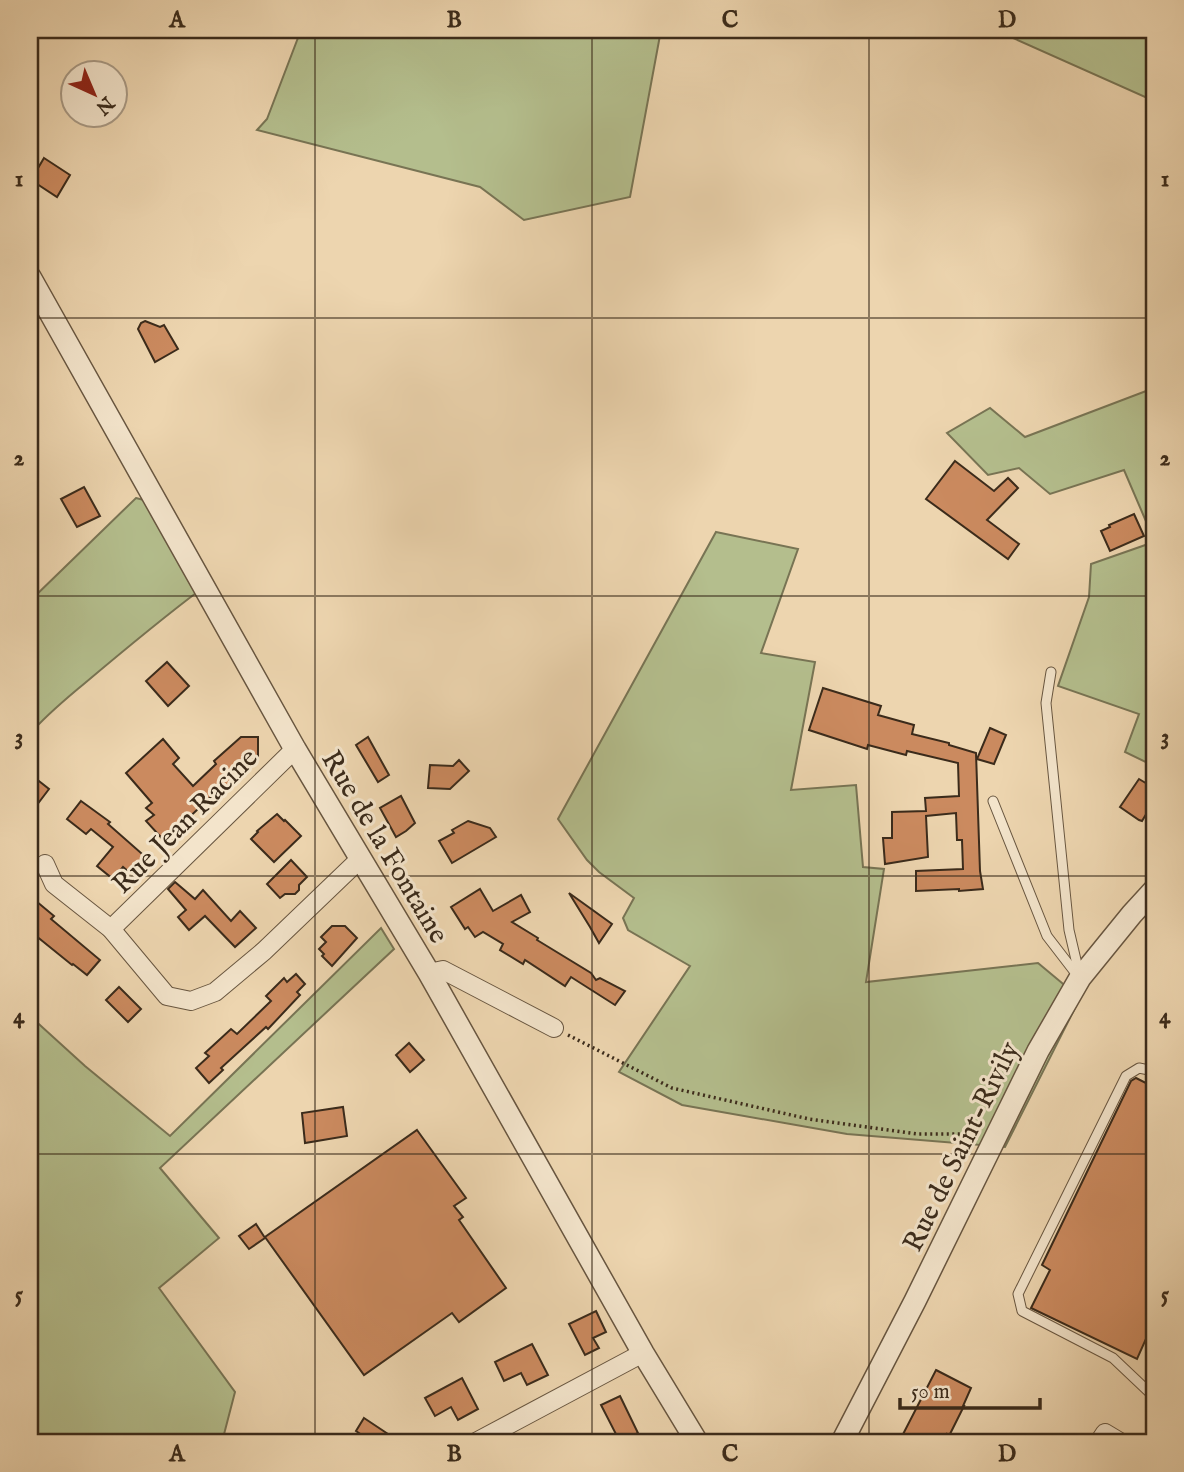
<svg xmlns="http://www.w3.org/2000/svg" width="1184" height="1472" viewBox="0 0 1184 1472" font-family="'IM FELL English',serif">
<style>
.green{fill:#b4be8d;stroke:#787454;stroke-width:2}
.building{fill:#cb8a5f;stroke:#3b2b1b;stroke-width:2}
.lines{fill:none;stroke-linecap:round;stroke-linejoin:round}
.service-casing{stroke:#685640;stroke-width:11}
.minor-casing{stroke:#685640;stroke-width:20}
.tertiary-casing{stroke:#685640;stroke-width:24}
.path{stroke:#3b2b1b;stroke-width:3.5;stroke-dasharray:2 3.5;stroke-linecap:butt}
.service{stroke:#f3e4cb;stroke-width:9}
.minor{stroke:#f3e4cb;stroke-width:18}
.tertiary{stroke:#f3e4cb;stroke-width:21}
.grid{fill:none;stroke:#3b2b1b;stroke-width:2;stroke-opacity:0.55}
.labels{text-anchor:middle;stroke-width:6;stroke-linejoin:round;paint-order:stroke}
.street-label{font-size:28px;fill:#3b2b1b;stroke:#f3e4cb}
.neatline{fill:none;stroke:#3b2b1b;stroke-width:2.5}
.grid-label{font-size:23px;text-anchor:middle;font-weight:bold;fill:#3b2b1b}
</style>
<rect width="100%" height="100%" fill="#edd5af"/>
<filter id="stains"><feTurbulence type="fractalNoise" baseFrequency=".00286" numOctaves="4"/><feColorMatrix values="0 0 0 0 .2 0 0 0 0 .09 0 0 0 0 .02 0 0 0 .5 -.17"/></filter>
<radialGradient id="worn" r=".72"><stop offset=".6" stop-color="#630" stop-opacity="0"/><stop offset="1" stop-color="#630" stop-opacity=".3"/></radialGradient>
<!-- green -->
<g class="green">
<polygon points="301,30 661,30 630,197 524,220 480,187 257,130 267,119"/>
<polygon points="995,30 1154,30 1154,101"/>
<polygon points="1154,388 1154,540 1124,470 1050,494 1019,468 988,475 947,433 990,408 1025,437"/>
<path d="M136 498 148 501 200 590C160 620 123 651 85 683 66 699 46 715 30 734V601Z"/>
<polygon points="716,532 798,549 761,653 815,662 791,790 856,785 863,867 884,869 866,982 1038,963 1080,998 1005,1147 847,1134 682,1105 619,1072 690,966 628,930 623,918 634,898 599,872 587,860 558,819"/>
<polygon points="1154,542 1154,766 1125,752 1139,714 1058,686 1089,597 1091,564"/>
<polygon points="381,928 394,949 160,1168 219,1238 159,1288 235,1392 222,1442 30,1442 30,1016 85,1066 170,1136"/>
</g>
<!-- building -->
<g class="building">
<polygon points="44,158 70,175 57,197 31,180"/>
<polygon points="145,321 160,327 164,325 178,349 155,362 138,329 141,323"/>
<polygon points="955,461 994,491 1008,478 1018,488 987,520 1019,544 1008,559 926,499"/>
<polygon points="84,487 100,516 77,527 61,499"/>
<polygon points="1134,514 1144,536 1110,551 1101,531 1110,527 1109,525"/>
<polygon points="167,662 189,686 168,706 146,681"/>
<polygon points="823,688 881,706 878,715 914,725 912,734 949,743 949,745 976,753 980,871 983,889 959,891 959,889 916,891 916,871 963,869 962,840 957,840 956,813 926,816 928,857 885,864 883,838 892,838 892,812 926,811 925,798 959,796 958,763 907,751 906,755 868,745 867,749 809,730"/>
<polygon points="990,728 1006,735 994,764 977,759"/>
<polygon points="241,737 258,737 258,758 221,793 218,790 180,826 184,830 168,845 146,821 154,815 146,808 152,803 126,773 163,739 179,758 173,764 193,786 216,764 214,761"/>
<polygon points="368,737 389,775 378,782 356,745"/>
<polygon points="459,760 469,771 450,789 428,788 430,765 453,766"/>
<polygon points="30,774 49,789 30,814"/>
<polygon points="1139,779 1154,788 1154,801 1142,821 1139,820 1120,807"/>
<polygon points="401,796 415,823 406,831 396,837 380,808"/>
<polygon points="81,801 110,822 108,824 149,860 141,869 137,865 130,873 123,867 113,879 97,866 113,847 91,829 86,834 67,819"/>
<polygon points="277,814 284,821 285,820 301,836 274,862 251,839 258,832 257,831"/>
<polygon points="468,821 490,828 496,837 452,863 439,841 454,833 452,830"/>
<polygon points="291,860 307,877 299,885 299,890 295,894 285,894 280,898 267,884"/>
<polygon points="175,882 195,899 203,890 231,921 240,911 256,928 235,947 205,916 189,930 178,917 186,910 168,889"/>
<polygon points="480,889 493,911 521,895 530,912 512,922 538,938 537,940 591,973 596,980 600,978 625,991 615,1005 571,977 565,986 525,960 523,964 500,950 503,944 483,932 475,937 468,927 465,929 451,907"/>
<polygon points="569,893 612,924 599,943 590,927"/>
<polygon points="30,896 54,916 51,919 100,960 87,975 73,964 72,965 30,931"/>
<polygon points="332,926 345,926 357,938 332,966 322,956 324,954 319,949 326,942 321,937"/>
<polygon points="296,974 305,984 297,992 300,995 268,1029 266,1027 221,1068 223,1070 209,1083 196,1068 209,1056 205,1053 231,1029 237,1034 271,1001 266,996 284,978 287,982"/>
<polygon points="119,987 141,1009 128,1022 106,1000"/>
<polygon points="409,1043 424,1060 410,1072 396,1055"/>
<polygon points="1136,1078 1154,1087 1154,1304 1148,1315 1154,1319 1154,1334 1149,1332 1137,1359 1031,1308 1050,1270 1042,1265 1131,1081"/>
<polygon points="343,1107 347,1136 305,1143 302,1113"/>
<polygon points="417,1130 466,1198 454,1206 463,1217 459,1220 506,1288 459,1322 452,1313 364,1375 265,1237"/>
<polygon points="256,1224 265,1238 249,1249 239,1236"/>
<polygon points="596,1311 606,1332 593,1338 599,1348 585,1355 569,1324"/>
<polygon points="532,1344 548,1375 527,1385 521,1373 504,1381 495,1362"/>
<polygon points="936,1370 971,1388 963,1406 964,1406 949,1436 947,1434 944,1442 899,1442"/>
<polygon points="462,1378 478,1409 458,1420 451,1407 435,1416 425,1398"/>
<polygon points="620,1396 638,1433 620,1442 601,1405"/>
<polygon points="364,1418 400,1442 372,1442 356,1431"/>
</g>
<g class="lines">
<defs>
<g id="service">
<polyline points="1051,672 1046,703 1069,930 1080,977"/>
<polyline points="993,801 1047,936 1077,975"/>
<polyline points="1154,1071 1139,1068 1126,1076 1018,1294 1022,1311 1113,1358 1151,1394 1154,1403"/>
</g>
<g id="minor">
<polyline points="45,864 54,884 111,929 167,996 191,1001 215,992 264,951 361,858"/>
<polyline points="111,929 295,749"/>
<polyline points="429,973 443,970 554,1028"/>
<polyline points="476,1442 643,1353"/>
<polyline points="1099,1442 1105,1433 1120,1442"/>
</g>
<g id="tertiary">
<polyline points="30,277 295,749 429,973 643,1353 697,1442"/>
<polyline points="842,1442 915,1301 1038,1051 1080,978 1132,914 1154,890"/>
</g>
</defs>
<!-- service casing -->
<use href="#service" class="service-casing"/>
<!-- minor casing -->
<use href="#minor" class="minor-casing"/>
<!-- tertiary casing -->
<use href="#tertiary" class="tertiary-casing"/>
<!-- path -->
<polyline class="path" points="568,1035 672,1088 809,1119 917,1134 977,1134"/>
<!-- service -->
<use href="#service" class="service"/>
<!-- minor -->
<use href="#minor" class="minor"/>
<!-- tertiary -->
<use href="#tertiary" class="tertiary"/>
</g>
<!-- grid -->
<path class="grid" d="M315 30V1442M592 30V1442M869 30V1442M30 318H1154M30 596H1154M30 876H1154M30 1154H1154"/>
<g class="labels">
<!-- street labels -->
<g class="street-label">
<text transform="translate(184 820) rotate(-45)" y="10">Rue Jean Racine</text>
<text transform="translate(386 846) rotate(59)" y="10">Rue de la Fontaine</text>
<text transform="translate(960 1146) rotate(-64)" y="10">Rue de Saint-Rivily</text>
</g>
</g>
<!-- margin -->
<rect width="1184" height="1472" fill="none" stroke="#edd5af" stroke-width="77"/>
<!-- north arrow -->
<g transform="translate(94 94) rotate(136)"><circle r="33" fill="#f3e4cb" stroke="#a99a85" stroke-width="2"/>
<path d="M0-5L12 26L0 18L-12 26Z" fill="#8f2418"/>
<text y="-10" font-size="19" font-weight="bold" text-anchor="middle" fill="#3b2b1b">N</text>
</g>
<!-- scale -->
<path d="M900 1398v10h140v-10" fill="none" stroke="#3b2b1b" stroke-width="3.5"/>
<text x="911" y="1398" font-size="21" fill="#3b2b1b" stroke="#f3e4cb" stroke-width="5" paint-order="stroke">50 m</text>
<rect x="38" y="38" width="1108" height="1396" class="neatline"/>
<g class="grid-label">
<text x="177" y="27">A</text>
<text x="454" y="27">B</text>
<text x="730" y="27">C</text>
<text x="1007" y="27">D</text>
<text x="19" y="186">1</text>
<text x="1165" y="186">1</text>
<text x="19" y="465">2</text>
<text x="1165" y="465">2</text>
<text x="19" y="744">3</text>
<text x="1165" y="744">3</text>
<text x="19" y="1023">4</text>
<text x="1165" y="1023">4</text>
<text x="19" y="1302">5</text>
<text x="1165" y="1302">5</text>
<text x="177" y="1461">A</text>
<text x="454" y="1461">B</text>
<text x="730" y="1461">C</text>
<text x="1007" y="1461">D</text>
</g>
<rect width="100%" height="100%" filter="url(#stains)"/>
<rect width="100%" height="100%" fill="url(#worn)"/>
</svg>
